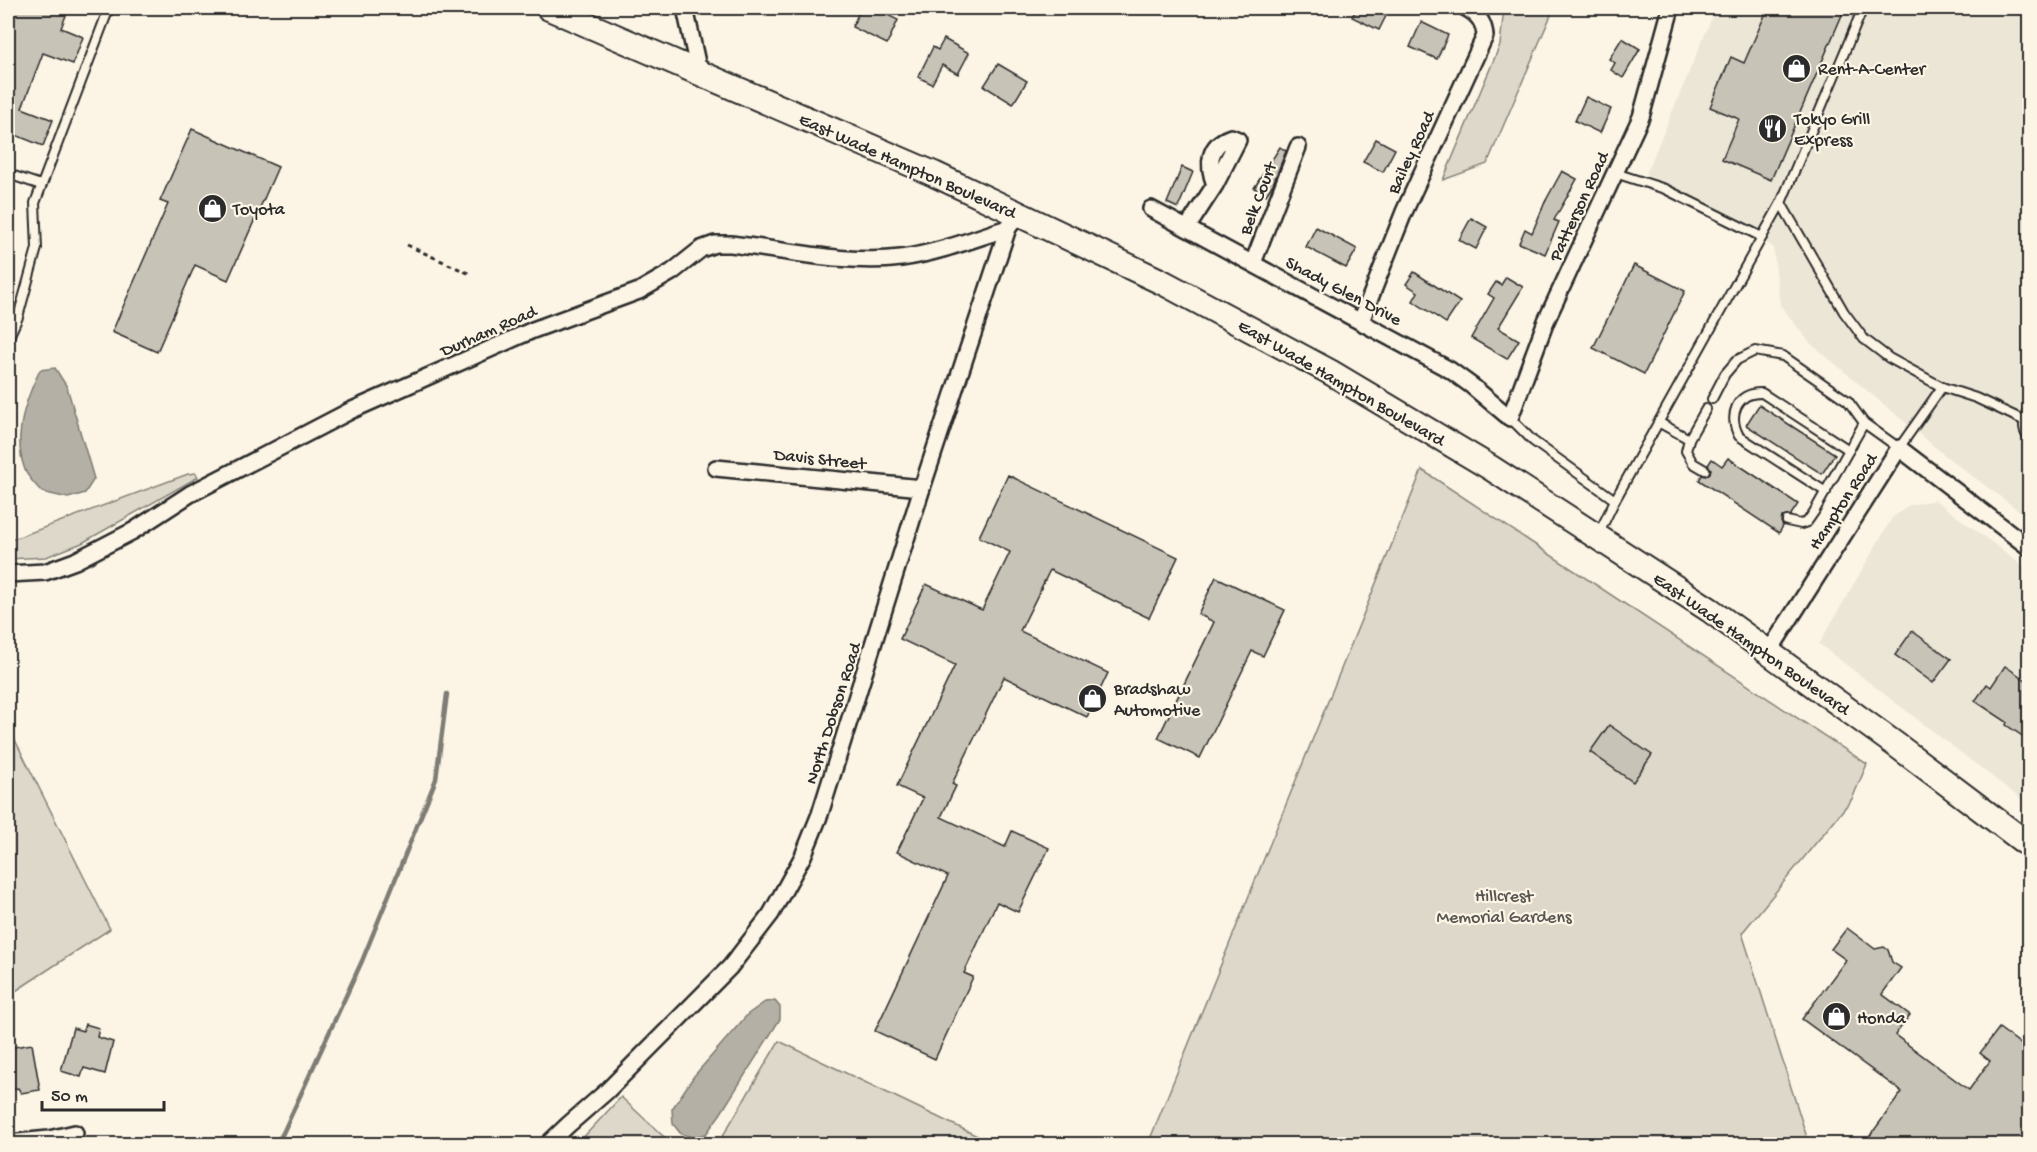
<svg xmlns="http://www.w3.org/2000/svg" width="2037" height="1152" viewBox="0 0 2037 1152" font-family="'Gochi Hand',sans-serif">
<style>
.built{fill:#ece6d7}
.green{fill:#ded8ca;stroke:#84827a;stroke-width:1.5}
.water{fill:#b4b0a5;stroke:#7d7b74;stroke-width:1.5}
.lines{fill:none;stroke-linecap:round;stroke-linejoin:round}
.stream{stroke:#7d7b74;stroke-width:4.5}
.building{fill:#c8c3b7;stroke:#2b2b2b;stroke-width:1.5}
.lane-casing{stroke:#2b2b2b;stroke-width:12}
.street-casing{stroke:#2b2b2b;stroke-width:20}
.primary-casing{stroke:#2b2b2b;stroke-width:28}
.path{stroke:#2b2b2b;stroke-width:3;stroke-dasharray:4.5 4.5;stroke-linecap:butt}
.lane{stroke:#fcf5e5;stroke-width:8}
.street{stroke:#fcf5e5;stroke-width:15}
.primary{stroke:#fcf5e5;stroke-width:24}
.labels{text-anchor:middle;stroke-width:4.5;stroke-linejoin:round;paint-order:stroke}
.poi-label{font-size:18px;fill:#2b2b2b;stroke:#fcf5e5;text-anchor:start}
.street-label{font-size:18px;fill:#2b2b2b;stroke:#fcf5e5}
.park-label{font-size:18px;fill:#585653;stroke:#fcf5e5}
</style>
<rect width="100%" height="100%" fill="#fcf5e5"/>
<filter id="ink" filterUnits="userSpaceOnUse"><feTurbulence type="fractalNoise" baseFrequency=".0167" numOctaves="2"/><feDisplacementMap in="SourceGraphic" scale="12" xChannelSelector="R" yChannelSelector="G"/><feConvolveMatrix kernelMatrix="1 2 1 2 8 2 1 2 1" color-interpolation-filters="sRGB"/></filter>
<g filter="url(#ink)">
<!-- built -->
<g class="built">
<polygon points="1716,8 2029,8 2029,518 1948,458 1810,343 1780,305 1773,247 1646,174"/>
<polygon points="1935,500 2029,570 2029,805 1819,644 1892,518 1910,505"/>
</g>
<!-- green -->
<g class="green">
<polygon points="1504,8 1554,8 1487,164 1443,180 1500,45"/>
<polygon points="1422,470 1867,764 1852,799 1742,933 1809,1144 1148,1144"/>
<polygon points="196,473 198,477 82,543 46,557 8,559 8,541 188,474"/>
<polygon points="8,726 110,929 8,996"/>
<polygon points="779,1041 994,1144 718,1144"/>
<polygon points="621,1097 662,1135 674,1144 577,1144"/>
</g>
<!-- water -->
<g class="water">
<path d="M55 368 67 387 94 479 85 493 68 498 42 492C36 485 28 478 25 470 12 437 25 400 40 370Z"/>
<polygon points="775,1001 780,1007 780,1019 721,1113 706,1134 693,1137 681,1134 673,1124 672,1109 694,1076 748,1014 765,1002"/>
</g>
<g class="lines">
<!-- stream -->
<polyline class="stream" points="276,1144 283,1133 362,961 436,779 447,694"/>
</g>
<!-- building -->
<g class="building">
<polygon points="8,8 69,8 61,28 83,37 73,64 43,53 22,108 53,120 43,146 8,132"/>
<polygon points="861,8 873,8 898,20 887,44 852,27"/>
<polygon points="1357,8 1390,8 1379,30 1352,17"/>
<polygon points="1768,8 1845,8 1771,180 1722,159 1739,119 1710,107 1731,57 1744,63"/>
<polygon points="1421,22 1448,35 1437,59 1410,47"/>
<polygon points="1622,38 1640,49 1623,78 1611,70 1615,63 1609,59"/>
<polygon points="944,39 969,53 958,74 942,65 932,84 918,77 933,47 938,50"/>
<polygon points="998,64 1027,81 1013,104 984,86"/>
<polygon points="1586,97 1611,109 1600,133 1575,121"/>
<polygon points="192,129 278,167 228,280 195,265 157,352 112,332 168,204 160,201"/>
<polygon points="1376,139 1395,149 1383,172 1363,162"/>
<polygon points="1280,147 1286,151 1273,184 1266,195 1254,188"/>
<polygon points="1182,167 1193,172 1178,208 1167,203"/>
<polygon points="1562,171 1577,179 1554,220 1559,222 1545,254 1519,243 1525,229 1532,233 1545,202"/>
<polygon points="1471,218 1487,227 1476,249 1459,240"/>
<polygon points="1316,227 1357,249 1346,268 1306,247"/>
<polygon points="1634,265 1685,291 1644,374 1593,348"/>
<polygon points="1414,272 1460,302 1446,323 1413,301 1418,292 1406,284"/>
<polygon points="1506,277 1523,287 1498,328 1519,340 1507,359 1471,338 1494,298 1488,294 1496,282 1501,285"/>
<polygon points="1759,405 1835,454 1822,474 1746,425"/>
<polygon points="1728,458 1798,504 1790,516 1782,517 1781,522 1783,526 1779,533 1699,480 1702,475 1706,476 1710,473 1711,469 1708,465 1712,459 1722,466"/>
<polygon points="1008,475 1178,557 1149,618 1050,570 1020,631 1108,673 1087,717 1004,677 952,784 956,786 941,817 1005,847 1012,831 1049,848 1018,912 997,902 964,973 973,977 935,1059 875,1031 948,876 897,852 923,798 897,786 955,665 900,639 926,584 982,610 1010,552 979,537"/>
<polygon points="1216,577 1285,610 1263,656 1252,651 1200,758 1158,738 1214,622 1198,614"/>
<polygon points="1912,631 1951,659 1933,683 1895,655"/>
<polygon points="2005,666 2030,683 2030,741 2006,725 2007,722 1975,701 1987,684 1991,687"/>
<polygon points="1609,725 1652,755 1633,782 1590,752"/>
<polygon points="1847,928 1875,949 1884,947 1888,950 1892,962 1901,968 1882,994 1910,1015 1895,1035 1969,1090 1990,1061 1980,1053 1999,1028 2030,1051 2030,1144 1864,1144 1902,1092 1802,1019 1846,960 1831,949"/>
<polygon points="85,1024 99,1028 97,1037 113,1042 105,1074 84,1068 81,1077 61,1071 73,1028 83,1031"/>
<polygon points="32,1044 40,1090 21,1093 18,1088 8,1090 8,1048"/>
</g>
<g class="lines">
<defs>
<g id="lane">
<polyline points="1615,173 1665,189 1762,237"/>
<polyline points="8,174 41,185"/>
<polyline points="1781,203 1844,312 1864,339 1889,358 1942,387 1976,398 2023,420"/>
<polyline points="8,339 18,317 37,248 35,203 109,8"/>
<polyline points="1712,399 1725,374 1737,360 1755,351 1783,356 1848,401 1864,423 1899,448 1942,387"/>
<path d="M2030 405C2024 417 2020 429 2030 440"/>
<polyline points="1510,418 1533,441 1615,500"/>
<polyline points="1658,422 1689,439"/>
<polyline points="1705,470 1693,463 1686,451 1689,439 1706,409"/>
<path d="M1826 492 1739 436C1728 416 1736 392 1762 393L1849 450"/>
<polyline points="1787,521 1801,524 1807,522 1814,512 1864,423"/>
<polyline points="1599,533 1615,500 1781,203 1863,8"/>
</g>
<g id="street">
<polyline points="685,8 699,72"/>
<polyline points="1151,209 1450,370 1472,386 1510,418 1546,321 1641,117 1671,8"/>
<path d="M1187 228 1215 185 1238 140 1231 137C1208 145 1207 164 1215 185"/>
<polyline points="1253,263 1298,147"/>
<path d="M1361 321 1404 212 1485 36C1484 22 1478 14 1466 8"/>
<polyline points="716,468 922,488"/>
<path d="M8 574 45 572 75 561 133 531 190 494 350 411 533 330 639 291 672 272 701 249 715 244H731C785 250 848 265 901 258 938 253 973 239 1008 228"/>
<polyline points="1768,653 1899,448 2030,548"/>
<polyline points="8,1143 49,1139 75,1133"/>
<polyline points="548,1144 568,1125 607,1091 730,967 771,914 803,856 820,814 922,488 1008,228 1011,224"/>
</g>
<polyline id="primary" points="549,8 934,174 1164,283 1330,372 1491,468 1710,610 1899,747 2030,846"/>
</defs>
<!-- lane casing -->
<use href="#lane" class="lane-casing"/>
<!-- street casing -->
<use href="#street" class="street-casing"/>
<!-- primary casing -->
<use href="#primary" class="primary-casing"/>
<!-- path -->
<polyline class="path" points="407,245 470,274"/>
<!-- lane -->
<use href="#lane" class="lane"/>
<!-- street -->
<use href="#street" class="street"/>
<!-- primary -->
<use href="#primary" class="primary"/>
</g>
</g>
<!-- icons -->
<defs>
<symbol id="shop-disc" viewBox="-11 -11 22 22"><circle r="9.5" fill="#2b2b2b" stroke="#fcf5e5"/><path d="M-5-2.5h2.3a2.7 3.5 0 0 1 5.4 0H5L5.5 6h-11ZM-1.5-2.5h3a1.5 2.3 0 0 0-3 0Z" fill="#fff"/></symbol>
<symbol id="restaurant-disc" viewBox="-11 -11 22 22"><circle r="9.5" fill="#2b2b2b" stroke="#fcf5e5"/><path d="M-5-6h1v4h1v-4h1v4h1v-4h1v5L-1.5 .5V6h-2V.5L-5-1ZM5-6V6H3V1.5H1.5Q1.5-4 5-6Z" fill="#fff"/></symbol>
</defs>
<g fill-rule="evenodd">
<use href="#shop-disc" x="1780" y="52" width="33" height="33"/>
<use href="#restaurant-disc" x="1756" y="112" width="33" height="33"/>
<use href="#shop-disc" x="196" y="192" width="33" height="33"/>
<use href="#shop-disc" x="1076" y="682" width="33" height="33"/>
<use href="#shop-disc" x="1820" y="1000" width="33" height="33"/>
</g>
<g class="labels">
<!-- poi labels -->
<g class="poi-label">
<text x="1818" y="74">Rent-A-Center</text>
<text x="1794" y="124">Tokyo Grill<tspan x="1794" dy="21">Express</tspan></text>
<text x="233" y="214">Toyota</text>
<text x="1114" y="694">Bradshaw<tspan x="1114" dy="21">Automotive</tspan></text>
<text x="1857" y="1023">Honda</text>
</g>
<!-- street labels -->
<g class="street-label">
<text transform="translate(1410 152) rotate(-65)" y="6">Bailey Road</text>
<text transform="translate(908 165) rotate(24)" y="6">East Wade Hampton Boulevard</text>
<text transform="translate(1257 198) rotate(-69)" y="6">Belk Court</text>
<text transform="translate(1578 206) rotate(-65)" y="6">Patterson Road</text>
<text transform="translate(1344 290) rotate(28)" y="6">Shady Glen Drive</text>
<text transform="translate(488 330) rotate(-24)" y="6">Durham Road</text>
<text transform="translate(1342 382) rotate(30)" y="6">East Wade Hampton Boulevard</text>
<text transform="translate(820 458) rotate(6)" y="6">Davis Street</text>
<text transform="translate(1842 501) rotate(-57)" y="6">Hampton Road</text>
<text transform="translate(1752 643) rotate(35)" y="6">East Wade Hampton Boulevard</text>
<text transform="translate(832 713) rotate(-72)" y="6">North Dobson Road</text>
</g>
<!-- park labels -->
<g class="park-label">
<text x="1504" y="901">Hillcrest<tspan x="1504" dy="21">Memorial Gardens</tspan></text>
</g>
</g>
<!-- margin -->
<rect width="2037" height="1152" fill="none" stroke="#fcf5e5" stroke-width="30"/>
<rect x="15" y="15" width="2007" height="1122" fill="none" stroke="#2b2b2b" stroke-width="2" filter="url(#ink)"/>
<!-- scale -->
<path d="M42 1101v9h122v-9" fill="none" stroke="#2b2b2b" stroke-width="3"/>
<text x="51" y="1101" font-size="18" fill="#2b2b2b" stroke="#fcf5e5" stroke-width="4.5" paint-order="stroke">50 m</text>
</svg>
